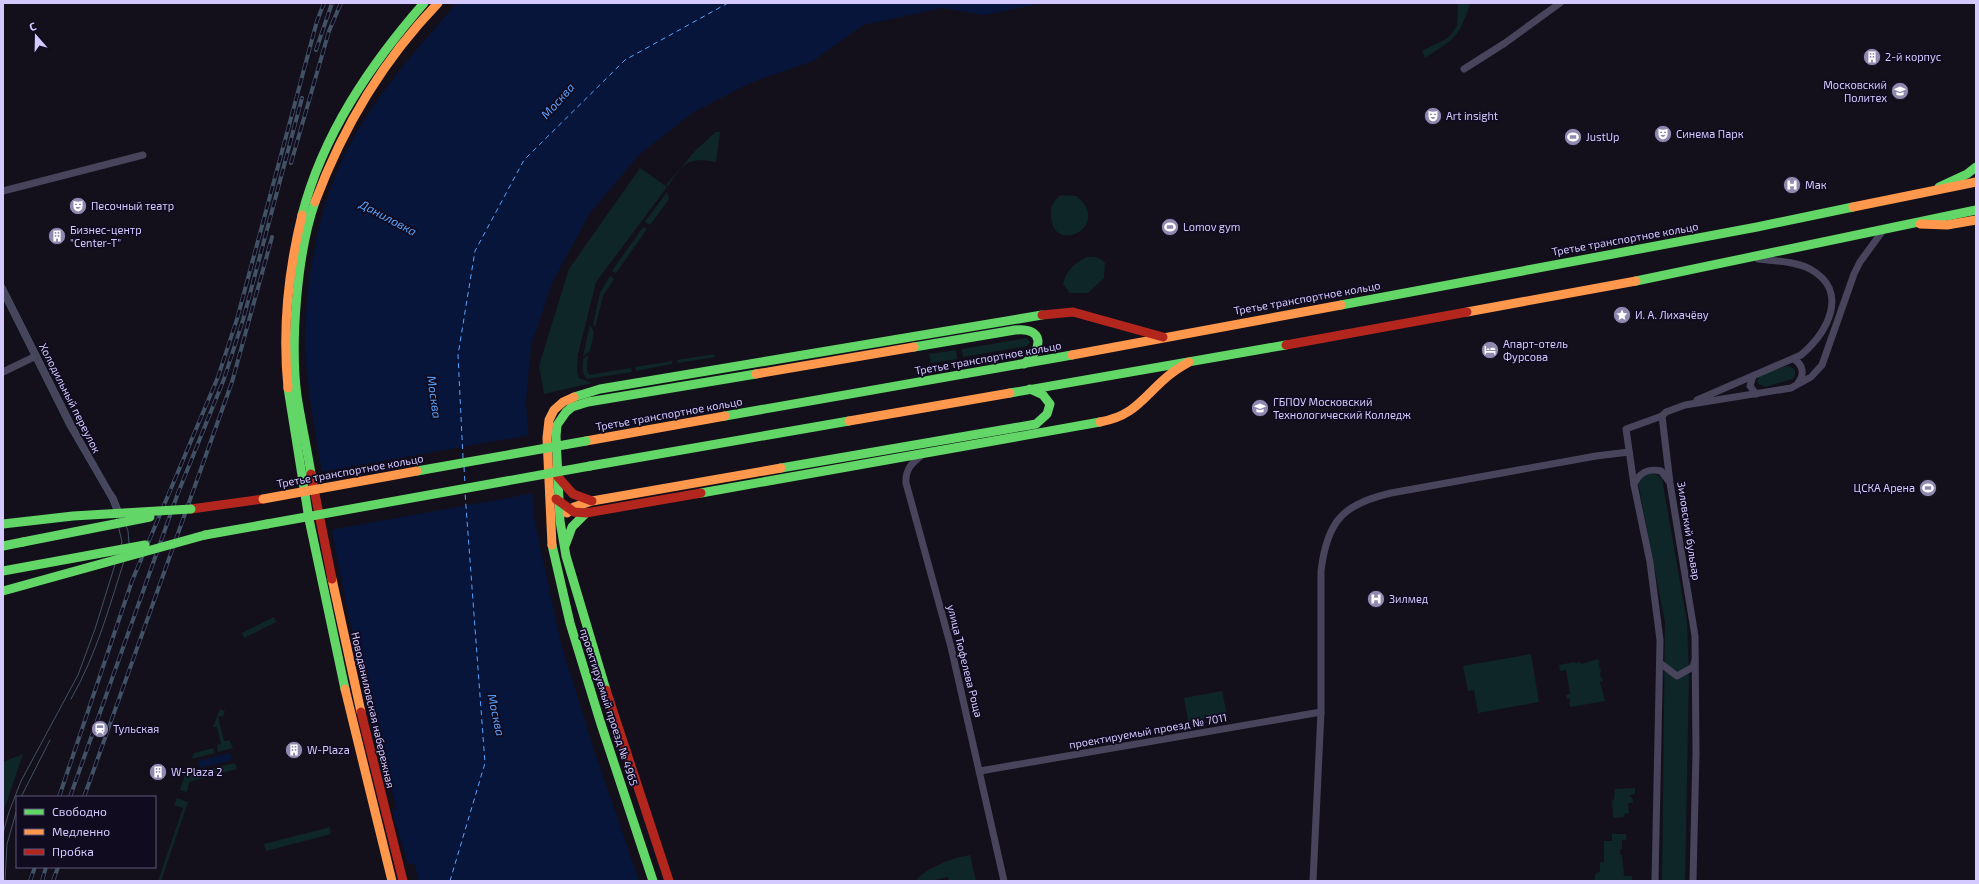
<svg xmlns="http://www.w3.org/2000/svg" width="1979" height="884" viewBox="0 0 1979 884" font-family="'Exo 2',sans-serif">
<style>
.green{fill:#0f2628}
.water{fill:#08153a}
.pier{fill:#13101b}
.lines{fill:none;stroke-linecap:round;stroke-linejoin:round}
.ferry{stroke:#58a4ff;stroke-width:1;stroke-dasharray:5 4;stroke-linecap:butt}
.street{stroke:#47445c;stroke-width:7}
.fast{stroke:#63d668;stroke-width:9}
.slow{stroke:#ff974d;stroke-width:9}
.jam{stroke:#b3261e;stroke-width:9}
.tram{stroke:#415266;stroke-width:1}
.rail-casing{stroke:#415266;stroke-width:4}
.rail{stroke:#110b20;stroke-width:2.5;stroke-dasharray:8;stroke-linecap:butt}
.fast-bridge{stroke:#63d668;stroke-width:9}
.slow-bridge{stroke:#ff974d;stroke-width:9}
.labels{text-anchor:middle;stroke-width:3.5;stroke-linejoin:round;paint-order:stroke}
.poi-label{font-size:11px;fill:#d4caff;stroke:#110b20;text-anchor:start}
.street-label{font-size:11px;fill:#d4caff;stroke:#110b20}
.water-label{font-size:12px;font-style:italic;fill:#58a4ff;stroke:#110b20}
</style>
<rect width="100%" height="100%" fill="#13101b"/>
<!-- green -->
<g class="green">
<path d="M1458 3H1470C1459 38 1455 38 1425 58L1422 51 1448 38 1457 26Z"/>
<path d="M716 132H720L716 162C687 157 684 163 668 186L666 185 697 149Z"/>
<polygon points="640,168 667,187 596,282 578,354 577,371 579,378 592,383 544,394 539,366 569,269"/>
<polygon points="667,192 669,199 650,225 645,222"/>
<path d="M1061 195 1076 196C1114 225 1053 257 1051 216 1050 207 1053 201 1061 195Z"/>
<polygon points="643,227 647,229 616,273 612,271"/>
<path d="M1087 257C1095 257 1100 257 1105 263L1104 278 1088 293H1070L1063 284C1067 270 1073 264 1087 257Z"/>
<polygon points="610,276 614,279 603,296 595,328 593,324 600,293"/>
<polygon points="590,325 594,332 590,351 583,356"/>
<polygon points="1027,338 1030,342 1027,346 963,357 962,349"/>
<polygon points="956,350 957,359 931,363 929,354"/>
<polygon points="714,354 715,357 678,363 677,360"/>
<path d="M588 355 587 369 589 375 631 368 632 372 587 379C581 373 583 366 583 359Z"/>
<polygon points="672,361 672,364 636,371 635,367"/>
<path d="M1787 366C1795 367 1798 373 1792 379L1765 387 1758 384V377L1761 374Z"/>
<polygon points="1648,473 1654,473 1662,479 1687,622 1689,674 1685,881 1662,881 1665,622 1638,482 1643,476"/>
<polygon points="274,617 276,622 244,638 242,633"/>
<polygon points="1531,654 1539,702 1478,713 1474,690 1468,691 1463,666"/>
<polygon points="1598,659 1600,663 1598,663 1600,667 1599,669 1601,669 1600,675 1603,681 1600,682 1605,701 1571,707 1569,705 1570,698 1567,699 1566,695 1570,694 1566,670 1560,671 1559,665 1575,662 1576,664 1578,662 1582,664"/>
<polygon points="1222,691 1227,715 1188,721 1184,698"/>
<polygon points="220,709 225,711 223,716 218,717 224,741 229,740 233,748 218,752 217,745 221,744 217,727 213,727"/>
<polygon points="213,748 215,753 191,759 194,753"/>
<polygon points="23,754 3,813 3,762"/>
<polygon points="235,763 237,769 189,782 187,792 180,790 185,775"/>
<polygon points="1635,788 1635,794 1630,795 1630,797 1632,797 1633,803 1628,803 1629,813 1624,814 1625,817 1613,818 1612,800 1614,800 1615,789"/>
<polygon points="177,798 188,802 161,881 158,881 183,808 174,805"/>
<polygon points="330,827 331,834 266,851 264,844"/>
<polygon points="1612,834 1626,834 1626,840 1622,840 1622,849 1620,849 1620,854 1622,855 1624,876 1632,876 1632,881 1594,881 1596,873 1600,872 1600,862 1604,862 1604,841 1612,841"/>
<path d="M970 855 976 881H949L948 877 929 881H916C926 867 953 858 970 855Z"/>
</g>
<!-- water -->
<g class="water">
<path d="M457 3H1043L984 15 942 8 863 25 813 61 750 83 692 113 640 154 590 213 553 281 531 345 526 401 534 518 561 644 594 750 639 881H419L414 863 408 864 392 810 397 809C368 703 342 597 325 489 319 451 311 413 307 374 300 316 313 233 334 179 362 110 409 58 457 3Z"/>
<polygon points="230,753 232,760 200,768 198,761"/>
</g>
<!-- pier -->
<polygon class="pier" points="530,435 535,493 330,530 320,472"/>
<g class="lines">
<!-- ferry -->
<g class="ferry">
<polyline points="463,458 458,355 475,251 524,160 625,60 728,3"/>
<polyline points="464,467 465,484"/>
<polyline points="450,881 485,763 465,493"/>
</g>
<!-- street -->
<g class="street">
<polyline points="1464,69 1505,43 1560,3"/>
<polyline points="3,191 143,155"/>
<polyline points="3,290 70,424 113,499 120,515"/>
<path d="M1794 359C1803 365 1805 374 1798 383"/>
<polyline points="3,372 36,356"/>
<polyline points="1753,376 1750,386 1756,394"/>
<path d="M1697 400 1801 355C1828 332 1850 291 1810 269 1795 261 1774 261 1758 259"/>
<path d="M923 454C912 463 905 469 906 483L951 647 1004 881"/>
<path d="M1634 484C1640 472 1648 468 1661 471L1668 480"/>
<polyline points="1660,663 1677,676 1693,667 1695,660"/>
<polyline points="980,771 1321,712"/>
<path d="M1313 881 1321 712V571C1327 521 1343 504 1391 493L1596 456 1629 452"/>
<polyline points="1655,881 1660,640 1650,562 1634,485 1626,429 1662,416"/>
<polyline points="1693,881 1696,753 1695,636 1670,483 1662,416 1666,412 1685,405 1791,388 1811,377 1822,365 1854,274 1860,262 1884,229"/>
</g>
<!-- fast -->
<g class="fast">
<polyline points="1939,187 1967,174 1976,167"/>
<path d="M302 215C323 134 370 65 424 3"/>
<polyline points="1636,281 1976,210"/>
<polyline points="1341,305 1757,227 1853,207"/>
<path d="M914 347 1015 330C1045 327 1043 349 1024 364"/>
<polyline points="288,388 309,519 345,689"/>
<polyline points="1010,393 1286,345"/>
<polyline points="574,397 600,389 1042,315"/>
<polyline points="725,416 1072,355"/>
<polyline points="590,466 849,421"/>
<polyline points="781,468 1036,424 1047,414 1050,404 1043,395 1030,389"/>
<path d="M311 474C307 448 301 422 297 396 290 343 297 253 315 202"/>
<polyline points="701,493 1100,422"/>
<polyline points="205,535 267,524"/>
<polyline points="552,545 570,623 600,721 653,881"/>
<polyline points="3,546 23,542"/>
<polyline points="565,546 572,527 586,513"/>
<polyline points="606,690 566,556 560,521 556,436 557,425 566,412 572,407 588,402 756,374"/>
</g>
<!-- slow -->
<g class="slow">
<path d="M315 202C343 127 382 61 438 3"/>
<polyline points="1853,207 1976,182"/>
<polyline points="1920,224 1947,225 1976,220"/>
<polyline points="1467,312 1636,281"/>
<polyline points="1072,355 1341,305"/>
<polyline points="756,374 914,347"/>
<path d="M288 388C282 329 288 272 302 215"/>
<polyline points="849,421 1010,393"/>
<path d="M1100 422C1135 416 1143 397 1168 376 1174 371 1182 366 1189 362"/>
<polyline points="586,441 725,416"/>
<polyline points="567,513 574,507 592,501 781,468"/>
<polyline points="552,545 547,438 549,420 554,410 563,402 574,397"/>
<polyline points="332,579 361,712"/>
<polyline points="345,689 392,881"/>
</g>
<!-- jam -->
<g class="jam">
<polyline points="1042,315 1073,312 1163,337"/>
<polyline points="1286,345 1467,312"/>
<polyline points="311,474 332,579"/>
<polyline points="558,477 573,494 592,501"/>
<polyline points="556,499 574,512 586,513 701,493"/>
<polyline points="191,509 263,499"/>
<polyline points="606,690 669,881"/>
<polyline points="361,712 403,881"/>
</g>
<!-- tram -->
<g class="tram">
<path d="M3 283 73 422 102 478 116 497 128 531 129 542 126 555C110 604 97 654 71 699"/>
<polyline points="3,298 67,426 110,500 116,516 122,542 95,629 78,675 21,781 9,812 3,833"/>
<polyline points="21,797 50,740"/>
<polyline points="5,881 7,844 17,809"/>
</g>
<defs>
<g id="rail">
<polyline points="316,50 332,3"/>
<polyline points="291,163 329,31 341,3"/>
<polyline points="59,797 132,581 218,377 237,319 317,21 324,3"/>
<polyline points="70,797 178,493 224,379 243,320 302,98"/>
<polyline points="84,797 232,382 272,237"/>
<polyline points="30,881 35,867"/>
<polyline points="42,881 46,867"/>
<polyline points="53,881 58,867"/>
</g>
</defs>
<!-- rail casing -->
<use href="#rail" class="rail-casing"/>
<!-- rail -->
<use href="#rail" class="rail"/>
<!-- fast-bridge -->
<g class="fast-bridge">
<polyline points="417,471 586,441"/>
<polyline points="3,524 73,516 191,509"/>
<polyline points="267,524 590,466"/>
<polyline points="23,542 150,517"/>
<polyline points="3,571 145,545"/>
<polyline points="3,591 205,535"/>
</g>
<!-- slow-bridge -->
<polyline class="slow-bridge" points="263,499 417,471"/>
</g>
<!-- icons -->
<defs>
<symbol id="building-disc" viewBox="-11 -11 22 22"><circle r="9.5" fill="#9089af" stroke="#110b20"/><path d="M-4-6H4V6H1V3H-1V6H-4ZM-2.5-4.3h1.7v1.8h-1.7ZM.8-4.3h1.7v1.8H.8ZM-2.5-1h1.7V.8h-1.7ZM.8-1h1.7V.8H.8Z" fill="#fff"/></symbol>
<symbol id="university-disc" viewBox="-11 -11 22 22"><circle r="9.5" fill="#9089af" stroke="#110b20"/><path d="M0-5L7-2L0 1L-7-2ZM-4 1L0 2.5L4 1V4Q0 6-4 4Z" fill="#fff"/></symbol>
<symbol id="theatre-disc" viewBox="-11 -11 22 22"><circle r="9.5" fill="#9089af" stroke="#110b20"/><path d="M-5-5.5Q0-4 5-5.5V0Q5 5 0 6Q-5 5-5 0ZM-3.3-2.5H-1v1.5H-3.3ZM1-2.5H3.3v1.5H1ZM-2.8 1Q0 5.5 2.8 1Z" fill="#fff"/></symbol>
<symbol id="stadium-disc" viewBox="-11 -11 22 22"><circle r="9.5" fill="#9089af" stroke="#110b20"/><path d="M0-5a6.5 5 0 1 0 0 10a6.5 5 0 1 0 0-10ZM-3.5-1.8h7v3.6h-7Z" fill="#fff"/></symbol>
<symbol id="hospital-disc" viewBox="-11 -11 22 22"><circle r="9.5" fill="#9089af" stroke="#110b20"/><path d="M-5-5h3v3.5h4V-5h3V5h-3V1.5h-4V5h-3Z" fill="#fff"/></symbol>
<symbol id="sight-disc" viewBox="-11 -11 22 22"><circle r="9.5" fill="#9089af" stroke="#110b20"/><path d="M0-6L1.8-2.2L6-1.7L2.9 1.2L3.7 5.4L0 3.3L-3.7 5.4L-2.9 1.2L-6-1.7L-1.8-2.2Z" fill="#fff"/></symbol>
<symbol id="hotel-disc" viewBox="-11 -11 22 22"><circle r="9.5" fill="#9089af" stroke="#110b20"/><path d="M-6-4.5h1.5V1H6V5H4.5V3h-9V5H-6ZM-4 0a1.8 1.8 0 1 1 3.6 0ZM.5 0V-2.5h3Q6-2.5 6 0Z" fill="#fff"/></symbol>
<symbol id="station-disc" viewBox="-11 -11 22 22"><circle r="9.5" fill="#9089af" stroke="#110b20"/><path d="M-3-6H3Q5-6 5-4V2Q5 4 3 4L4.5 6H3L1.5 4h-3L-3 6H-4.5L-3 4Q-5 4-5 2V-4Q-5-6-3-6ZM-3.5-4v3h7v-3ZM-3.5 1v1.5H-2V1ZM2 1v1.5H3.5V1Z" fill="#fff"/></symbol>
</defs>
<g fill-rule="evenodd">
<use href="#building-disc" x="1862" y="47" width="20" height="20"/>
<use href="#university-disc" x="1890" y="81" width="20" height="20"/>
<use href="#theatre-disc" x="1423" y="106" width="20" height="20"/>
<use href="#theatre-disc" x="1653" y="124" width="20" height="20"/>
<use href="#stadium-disc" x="1563" y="127" width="20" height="20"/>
<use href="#hospital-disc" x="1782" y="175" width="20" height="20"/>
<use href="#theatre-disc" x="68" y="196" width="20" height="20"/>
<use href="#stadium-disc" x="1160" y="217" width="20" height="20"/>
<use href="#building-disc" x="47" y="226" width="20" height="20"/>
<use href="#sight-disc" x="1612" y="305" width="20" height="20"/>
<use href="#hotel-disc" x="1480" y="340" width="20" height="20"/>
<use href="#university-disc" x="1250" y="398" width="20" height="20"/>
<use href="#stadium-disc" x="1918" y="478" width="20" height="20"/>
<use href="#hospital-disc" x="1366" y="589" width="20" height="20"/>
<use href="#station-disc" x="90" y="719" width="20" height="20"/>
<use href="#building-disc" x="284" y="740" width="20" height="20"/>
<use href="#building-disc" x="148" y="762" width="20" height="20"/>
</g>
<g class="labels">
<!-- poi labels -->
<g class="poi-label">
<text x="1885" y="61">2-й корпус</text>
<text x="1887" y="89" text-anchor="end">Московский<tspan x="1887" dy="13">Политех</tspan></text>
<text x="1446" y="120">Art insight</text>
<text x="1676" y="138">Синема Парк</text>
<text x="1586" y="141">JustUp</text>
<text x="1805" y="189">Мак</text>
<text x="91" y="210">Песочный театр</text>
<text x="1183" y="231">Lomov gym</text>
<text x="70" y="234">Бизнес-центр<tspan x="70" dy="13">"Center-T"</tspan></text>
<text x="1635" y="319">И. А. Лихачёву</text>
<text x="1503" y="348">Апарт-отель<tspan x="1503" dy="13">Фурсова</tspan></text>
<text x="1273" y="406">ГБПОУ Московский<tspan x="1273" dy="13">Технологический Колледж</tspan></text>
<text x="1915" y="492" text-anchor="end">ЦСКА Арена</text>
<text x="1389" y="603">Зилмед</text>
<text x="113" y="733">Тульская</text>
<text x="307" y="754">W-Plaza</text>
<text x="171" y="776">W-Plaza 2</text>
</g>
<!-- street labels -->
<g class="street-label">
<text transform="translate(1625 239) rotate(-10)" y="4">Третье транспортное кольцо</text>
<text transform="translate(1307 298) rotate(-10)" y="4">Третье транспортное кольцо</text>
<text transform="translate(988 358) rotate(-10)" y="4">Третье транспортное кольцо</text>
<text transform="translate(70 398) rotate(63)" y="4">Холодильный переулок</text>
<text transform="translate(669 414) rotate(-10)" y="4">Третье транспортное кольцо</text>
<text transform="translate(350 471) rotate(-10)" y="4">Третье транспортное кольцо</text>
<text transform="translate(1689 531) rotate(81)" y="4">Зиловский бульвар</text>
<text transform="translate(965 661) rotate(76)" y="4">улица Тюфелева Роща</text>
<text transform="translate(609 707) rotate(72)" y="4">проектируемый проезд № 4965</text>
<text transform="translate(373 710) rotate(77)" y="4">Новоданиловская набережная</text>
<text transform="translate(1148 731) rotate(-10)" y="4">проектируемый проезд № 7011</text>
</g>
<!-- water labels -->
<g class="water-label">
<text transform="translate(558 101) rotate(-48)" y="4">Москва</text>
<text transform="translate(388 218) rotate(28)" y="4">Даниловка</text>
<text transform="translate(434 397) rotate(82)" y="4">Москва</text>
<text transform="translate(496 715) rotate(78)" y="4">Москва</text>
</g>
</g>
<!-- border -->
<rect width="1979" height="884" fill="none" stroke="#d4caff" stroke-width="8"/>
<!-- legend -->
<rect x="16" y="796" width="140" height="72" fill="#110b20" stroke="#5f5779"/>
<rect x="24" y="809" width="20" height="6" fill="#63d668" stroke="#5f5779"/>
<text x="52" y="816" font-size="12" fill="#d4caff">Свободно</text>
<rect x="24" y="829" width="20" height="6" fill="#ff974d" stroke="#5f5779"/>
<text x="52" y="836" font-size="12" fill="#d4caff">Медленно</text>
<rect x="24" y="849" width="20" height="6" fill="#b3261e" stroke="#5f5779"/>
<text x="52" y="856" font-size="12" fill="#d4caff">Пробка</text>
<!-- north arrow -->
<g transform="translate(36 36) rotate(340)" stroke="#110b20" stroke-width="3" paint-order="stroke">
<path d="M0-3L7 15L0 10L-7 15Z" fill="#d4caff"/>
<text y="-6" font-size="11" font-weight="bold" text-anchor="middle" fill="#d4caff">С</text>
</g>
</svg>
